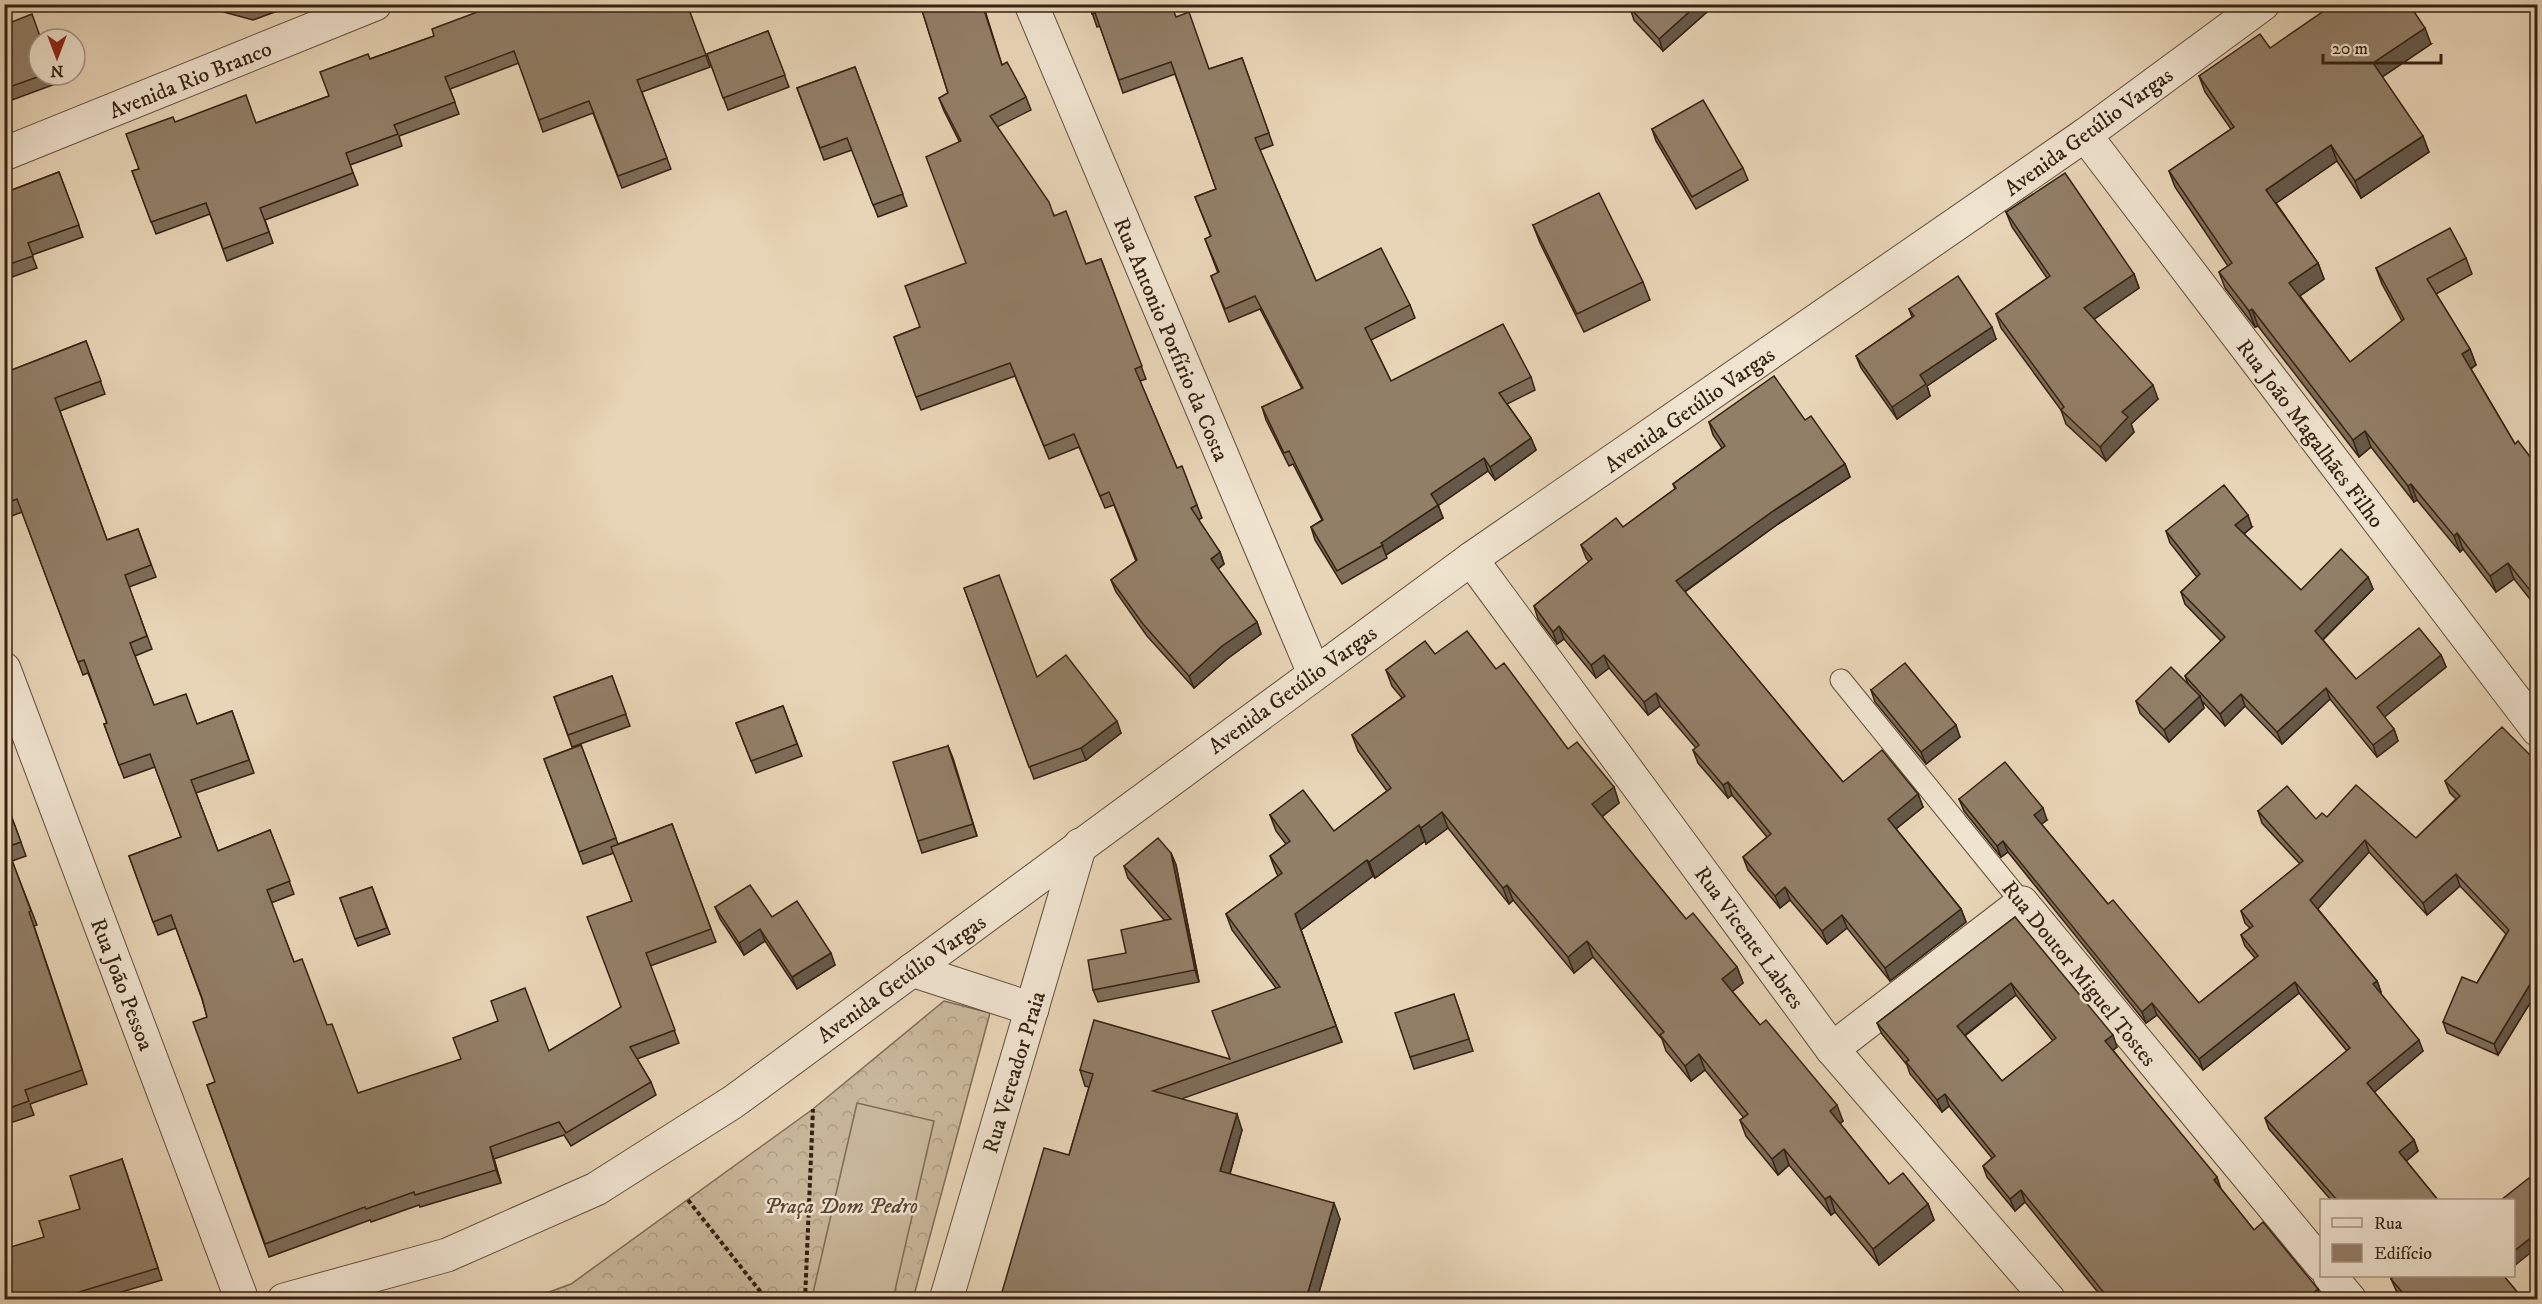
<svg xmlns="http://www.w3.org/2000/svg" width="2542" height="1304" viewBox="0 0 2542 1304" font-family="'IM FELL DW Pica',serif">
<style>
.forest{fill:url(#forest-crowns);stroke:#7e6c56;stroke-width:1.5}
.pitch{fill:#c9b79b;stroke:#7e6c56;stroke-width:1.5}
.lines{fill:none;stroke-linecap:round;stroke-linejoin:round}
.lane-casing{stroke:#614f3b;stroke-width:23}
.street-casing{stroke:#614f3b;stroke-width:35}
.path{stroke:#342212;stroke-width:4;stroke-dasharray:4.5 3;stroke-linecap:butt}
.lane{stroke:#f0e4d0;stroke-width:21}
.street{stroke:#f0e4d0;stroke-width:33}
.wall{fill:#7e6d59;stroke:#342212;stroke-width:1.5;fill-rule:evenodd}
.shaded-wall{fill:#665949;stroke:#342212;stroke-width:1.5}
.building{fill:#927f68;stroke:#342212;stroke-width:1.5;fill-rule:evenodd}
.labels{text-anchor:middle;stroke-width:5;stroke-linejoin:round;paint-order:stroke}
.street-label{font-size:22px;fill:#342212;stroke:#f0e4d0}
.park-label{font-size:22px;font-style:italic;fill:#594734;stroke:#f0e4d0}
</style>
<defs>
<pattern id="forest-crowns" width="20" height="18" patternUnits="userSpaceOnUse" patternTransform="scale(1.5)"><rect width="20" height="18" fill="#c9b79b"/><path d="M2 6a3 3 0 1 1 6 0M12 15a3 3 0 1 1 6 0" fill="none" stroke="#ad9d84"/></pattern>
</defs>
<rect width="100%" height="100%" fill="#e8d5b7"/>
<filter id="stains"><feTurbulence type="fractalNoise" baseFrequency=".00333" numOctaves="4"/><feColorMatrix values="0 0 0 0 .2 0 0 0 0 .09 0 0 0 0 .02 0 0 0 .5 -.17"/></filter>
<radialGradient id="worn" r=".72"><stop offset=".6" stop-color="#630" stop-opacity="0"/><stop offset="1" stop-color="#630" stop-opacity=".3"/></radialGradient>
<!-- forest -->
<polygon class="forest" points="944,1001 990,1013 913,1299 527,1300 571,1284 813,1109"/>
<!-- pitch -->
<polygon class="pitch" points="857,1103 934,1121 893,1299 842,1299 813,1293"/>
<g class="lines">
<defs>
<polyline id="lane" points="1841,680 2022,903"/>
<g id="street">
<polyline points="1031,4 1314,673"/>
<polyline points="2085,135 2538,730"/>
<polyline points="4,154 375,4"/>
<polyline points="1471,559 1832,1049 2049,1300"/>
<polyline points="4,669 242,1300"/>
<polyline points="912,970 1032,1009"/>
<polyline points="1832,1049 2022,903 2322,1265"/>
<polyline points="2330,1276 2350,1300"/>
<polyline points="284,1300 447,1255 596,1189 733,1102 1471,559 2085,135 2263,4"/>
<polyline points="946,1300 1080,845"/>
</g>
</defs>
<!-- lane casing -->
<use href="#lane" class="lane-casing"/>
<!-- street casing -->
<use href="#street" class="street-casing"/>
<!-- path -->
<g class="path">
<polyline points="688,1200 767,1300"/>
<polyline points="805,1300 813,1109"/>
</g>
<!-- lane -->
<use href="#lane" class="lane"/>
<!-- street -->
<use href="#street" class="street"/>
</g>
<!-- wall -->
<g class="wall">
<polygon points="194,4 294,4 294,5 253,20"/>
<polygon points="496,4 698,4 688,8 710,67 642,92 671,169 622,188 593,113 543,132 519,63 450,89 459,114 399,136 402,146 350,165 358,185 265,220 273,243 227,261 210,214 156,234 132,171 139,169 175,122 256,123 329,96 370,59 434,36 496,5"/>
<polygon points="920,4 983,4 1002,65 1026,97 1031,110 997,127 1086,264 1101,259 1146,379 1140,381 1177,468 1197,505 1202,518 1198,520 1220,552 1224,564 1218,569 1257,622 1261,634 1227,659 1194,688 1147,636 1116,592 1111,580 1136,561 1114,505 1105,508 1079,447 1049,459 1015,376 921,410 894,337 920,327 966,263 959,141 944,111 939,98 948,93"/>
<polygon points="1089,4 1176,17 1209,69 1242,58 1273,145 1260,150 1316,281 1410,305 1415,318 1371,340 1391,381 1531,377 1535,390 1507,404 1531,438 1536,450 1495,480 1488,471 1438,505 1443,518 1386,555 1387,558 1342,584 1315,540 1311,527 1322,520 1293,464 1289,466 1266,420 1262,407 1302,389 1260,309 1229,322 1211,276 1218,273 1205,239 1211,237 1195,197 1216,189 1175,74 1123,93 1100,26 1097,27"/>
<polygon points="1634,4 1716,4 1663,51 1634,20 1630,8"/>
<polygon points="4,25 39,75 55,75 58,83 4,103"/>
<polygon points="768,31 789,87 728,110 707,54"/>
<polygon points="2431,44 2382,77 2429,152 2361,198 2337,161 2276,203 2318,263 2324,279 2300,296 2350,362 2402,321 2382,284 2376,268 2466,258 2472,274 2436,294 2470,349 2476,365 2471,369 2515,444 2538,467 2538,609 2514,579 2496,592 2463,549 2460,552 2417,500 2414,502 2371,447 2359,457 2258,326 2255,327 2225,288 2219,272 2228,266 2175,187 2169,171 2231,129 2205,92 2199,76 2270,48"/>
<polygon points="855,67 907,206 878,217 852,150 824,160 797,88"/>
<polygon points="1652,129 1743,168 1748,180 1696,209 1656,141"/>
<polygon points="59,172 83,237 32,255 37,268 4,280 4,193"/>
<polygon points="2006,212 2134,274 2139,288 2094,319 2158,399 2131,424 2134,432 2106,461 2066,424 2061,410 2001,328 1996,314 2047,278 2012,227"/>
<polygon points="1533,225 1643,282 1650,300 1584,332 1540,243"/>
<polygon points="1909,309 1996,339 1927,386 1930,396 1897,419 1861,368 1856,356 1912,317"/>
<polygon points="86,341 105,394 60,411 107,540 138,529 156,577 129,587 152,649 135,656 154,705 197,724 232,711 254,773 196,793 218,851 270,830 294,894 271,903 294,962 327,1025 358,1093 549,1051 621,1008 632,901 614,853 583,864 544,759 581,745 618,844 672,824 716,942 650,966 679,1043 637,1059 651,1082 656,1095 571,1146 564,1135 494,1159 501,1183 420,1207 419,1205 371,1222 370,1220 269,1257 207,1085 215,1082 207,1017 202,999 176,928 158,935 129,856 181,837 155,767 124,778 104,724 107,723 88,673 83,675 22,512 9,517 4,506 4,373"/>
<polygon points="1805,420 1845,464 1850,477 1778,524 1685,592 1843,782 1918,794 1923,807 1896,829 1961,909 1966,922 1890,981 1847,928 1827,944 1790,900 1780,908 1748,870 1743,857 1767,837 1732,795 1728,798 1698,763 1693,750 1696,748 1660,706 1648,715 1609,668 1596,678 1564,639 1557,644 1538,619 1534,606 1589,562 1586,558 1581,545 1623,527 1675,489 1673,484 1722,448 1713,435 1709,422"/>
<polygon points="2252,527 2244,534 2301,590 2368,577 2373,589 2323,640 2356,679 2441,655 2446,667 2384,717 2394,729 2398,741 2377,757 2330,699 2282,744 2245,706 2225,726 2202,701 2204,708 2169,742 2140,713 2136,701 2188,684 2185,676 2221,641 2185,604 2181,592 2197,577 2170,543 2166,531"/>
<polygon points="964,588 1037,677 1121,733 1086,760 1034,779"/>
<polygon points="1435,654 1496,669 1568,749 1614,787 1619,803 1602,817 1686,919 1737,967 1743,983 1732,991 1760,1025 1843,1121 1840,1124 1889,1184 1928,1204 1934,1220 1879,1265 1835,1212 1831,1215 1789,1165 1778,1175 1746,1136 1740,1120 1744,1118 1705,1070 1691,1081 1666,1051 1662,1039 1593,957 1574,973 1513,900 1509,904 1448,828 1426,844 1425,841 1375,878 1373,876 1301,930 1342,1042 1181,1099 1242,1130 1230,1174 1340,1219 1317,1299 1000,1299 1069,1155 1089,1087 1085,1086 1080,1070 1230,1059 1276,988 1232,930 1226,914 1278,876 1276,872 1270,856 1286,844 1276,831 1270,815 1334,831 1387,791 1358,751 1352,735 1402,698 1392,686 1386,670"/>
<polygon points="612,676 630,726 572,747 554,697"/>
<polygon points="1871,690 1960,737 1926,764 1875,702"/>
<polygon points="783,706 802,756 756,773 736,723"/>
<polygon points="948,746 977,836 922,853 918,841"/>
<polygon points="2538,763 2538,990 2498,1055 2447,1033 2443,1022 2477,983 2506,934 2460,886 2427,915 2369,852 2317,908 2377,981 2381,992 2380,993 2423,1051 2374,1092 2414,1140 2418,1151 2406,1161 2438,1200 2331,1200 2269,1129 2265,1118 2347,1051 2299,993 2203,1070 2157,1015 2146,1023 2008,852 2001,857 1964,811 1959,799 2047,820 2041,824 2108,904 2199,1003 2255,958 2245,946 2241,935 2250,928 2245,923 2241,911 2300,864 2262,823 2258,811 2316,819 2327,817 2416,838 2456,799 2450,793 2445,781"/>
<polygon points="9,810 26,856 12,861 37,925 34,926 87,1084 30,1104 34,1115 4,1125 4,811"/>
<polygon points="1171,853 1176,865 1199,982 1098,1002 1093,990 1126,953 1165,921 1128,878 1124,866"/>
<polygon points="372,887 390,934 358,946 340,898"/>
<polygon points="715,907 772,917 835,965 797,989 765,941 744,955 720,919"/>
<path d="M2015 917 2117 1047 2113 1050 2221 1189 2254 1230 2322 1299H2100L2099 1298 2101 1296 2025 1202 2015 1211 1987 1177 1983 1166 1992 1158 1949 1106 1942 1112 1910 1074 1907 1065 1882 1034 1877 1023ZM2016 995 2053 1041 2002 1081 1965 1036Z"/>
<polygon points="1458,1006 1473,1051 1414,1069 1410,1057"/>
<polygon points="122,1159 162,1280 98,1299 4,1299 44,1237 80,1209"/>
<polygon points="2390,1275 2503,1275 2523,1299 2403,1299 2396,1290 2391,1279 2392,1278"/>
</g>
<!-- shaded-wall -->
<g class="shaded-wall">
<polygon points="1698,4 1716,4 1663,51 1659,39"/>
<polygon points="2425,28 2431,44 2379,79 2373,63"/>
<polygon points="2423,136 2429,152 2361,198 2355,181"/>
<polygon points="2331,145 2337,161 2272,206 2266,190"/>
<polygon points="2318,263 2324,279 2295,299 2289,283"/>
<polygon points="2134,274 2139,288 2090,322 2084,308"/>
<polygon points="2252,309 2258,326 2255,327 2249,311"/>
<polygon points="1992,327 1996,339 1927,386 1930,396 1897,419 1892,407 1920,375"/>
<polygon points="2470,349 2476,365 2468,370 2462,354"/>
<polygon points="2153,385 2158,399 2131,424 2134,432 2106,461 2100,447 2122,412"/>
<polygon points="2365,431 2371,447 2359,457 2353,440"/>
<polygon points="1531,438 1536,450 1495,480 1490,467"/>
<polygon points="1484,458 1488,471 1436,507 1431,494"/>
<polygon points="1845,464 1850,477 1778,524 1681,594 1676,581 1773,511"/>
<polygon points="2411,484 2417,500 2414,502 2408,486"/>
<polygon points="1438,505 1443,518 1386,555 1381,543"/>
<polygon points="2248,515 2252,527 2240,537 2235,525"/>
<polygon points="2457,533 2463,549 2460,552 2454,536"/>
<polygon points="1220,552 1224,564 1215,571 1211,559"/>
<polygon points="2508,563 2514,579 2496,592 2490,576"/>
<polygon points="2368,577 2373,589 2319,643 2315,631"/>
<polygon points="1257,622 1261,634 1227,659 1194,688 1189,676 1222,646"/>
<polygon points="1559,626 1564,639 1557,644 1553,632"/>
<polygon points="1604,655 1609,668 1596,678 1591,665"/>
<polygon points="2441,655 2446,667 2382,719 2377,707"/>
<polygon points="2326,688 2330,699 2282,744 2277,732"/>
<polygon points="1656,693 1660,706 1648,715 1644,702"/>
<polygon points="2241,694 2245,706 2225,726 2220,714"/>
<polygon points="2200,696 2204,708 2169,742 2164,730"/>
<polygon points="1117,721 1121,733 1086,760 1081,748"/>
<polygon points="1956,725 1960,737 1926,764 1921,752"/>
<polygon points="2394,729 2398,741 2377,757 2373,745"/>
<polygon points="948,746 953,758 977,836 973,824"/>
<polygon points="1728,782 1732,795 1728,798 1723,785"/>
<polygon points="1614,787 1619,803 1597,820 1592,804"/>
<polygon points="1918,794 1923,807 1892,832 1888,819"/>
<polygon points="2043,808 2047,820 2038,827 2034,815"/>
<polygon points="1442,812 1448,828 1426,844 1421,828"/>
<polygon points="1419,825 1425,841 1375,878 1369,862"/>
<polygon points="2365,840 2369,852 2315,912 2310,900"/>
<polygon points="2003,841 2008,852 2001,857 1997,846"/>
<polygon points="1171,853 1176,865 1199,982 1195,970"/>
<polygon points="1367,860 1373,876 1301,930 1342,1042 1295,914"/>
<polygon points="2456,874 2460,886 2427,915 2423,903"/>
<polygon points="1507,885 1513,900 1509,904 1503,888"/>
<polygon points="1785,887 1790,900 1780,908 1775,896"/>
<polygon points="1961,909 1966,922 1890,981 1885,968"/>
<polygon points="1842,915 1847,928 1827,944 1822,931"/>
<polygon points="760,929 765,941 744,955 739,943"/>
<polygon points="1587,941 1593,957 1574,973 1568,957"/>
<polygon points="831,953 835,965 797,989 792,977"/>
<polygon points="1737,967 1743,983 1728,995 1722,979"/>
<polygon points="2538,971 2538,990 2498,1055 2494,1044"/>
<polygon points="2377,981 2381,992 2377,995 2373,984"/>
<polygon points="2295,982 2299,993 2203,1070 2199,1059"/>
<polygon points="2011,983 2016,995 1961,1038 1957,1026"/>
<polygon points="2152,1003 2157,1015 2146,1023 2142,1012"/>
<polygon points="2113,1035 2117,1047 2109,1053 2105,1041"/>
<polygon points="2419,1040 2423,1051 2371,1095 2367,1083"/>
<polygon points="1699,1054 1705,1070 1691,1081 1685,1066"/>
<polygon points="1945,1094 1949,1106 1942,1112 1937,1100"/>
<polygon points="1837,1105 1843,1121 1835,1127 1830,1111"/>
<polygon points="1237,1114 1242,1130 1226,1187 1220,1171"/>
<polygon points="2414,1140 2418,1151 2403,1164 2399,1152"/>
<polygon points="490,1147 494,1159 501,1183 496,1170"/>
<polygon points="1784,1149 1789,1165 1778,1175 1772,1159"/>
<polygon points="2217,1177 2221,1189 2214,1180"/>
<polygon points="2021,1190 2025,1202 2015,1211 2010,1199"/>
<polygon points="1830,1196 1835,1212 1831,1215 1825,1199"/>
<polygon points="1334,1203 1340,1219 1317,1299 1306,1299"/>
<polygon points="1928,1204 1934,1220 1879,1265 1873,1249"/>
<polygon points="2538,1232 2538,1247 2514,1266 2514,1251"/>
<polygon points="2318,1289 2322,1299 2309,1299 2308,1297"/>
</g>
<!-- building -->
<g class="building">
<polygon points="232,4 262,4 249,9"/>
<polygon points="496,4 687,4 706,55 637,80 667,158 618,176 589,101 539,120 514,51 445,77 455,102 394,125 398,134 346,153 353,173 260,208 269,232 223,249 206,203 151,222 132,171 139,169 126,134 173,117 175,122 246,95 256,123 329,96 320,72 368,54 370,59 434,36 432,29 496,5"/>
<polygon points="920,4 982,4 1002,65 1007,62 1026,97 990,116 1049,202 1054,216 1066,211 1086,264 1101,259 1142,366 1135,369 1177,468 1182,466 1197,505 1191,508 1220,552 1211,559 1257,622 1222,646 1189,676 1143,624 1111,580 1137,560 1109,492 1100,496 1074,434 1044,446 1010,363 916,397 894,337 920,327 905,286 966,263 926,157 961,141 939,98 948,93"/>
<polygon points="1089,4 1171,4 1176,17 1189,12 1209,69 1242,58 1269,133 1255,138 1316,281 1381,248 1410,305 1365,328 1391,381 1503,324 1531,377 1499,393 1531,438 1490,467 1484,458 1431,494 1438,505 1381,543 1383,545 1337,571 1311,527 1323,520 1289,451 1284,453 1262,407 1303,388 1255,296 1225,309 1211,276 1219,272 1205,239 1211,236 1195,197 1216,189 1171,62 1119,80 1095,13 1092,14"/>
<polygon points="1634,4 1698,4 1659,39 1630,8"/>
<polygon points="2334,4 2409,4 2425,28 2373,63 2423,136 2355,181 2331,145 2266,190 2318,263 2289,283 2350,362 2404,319 2376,268 2450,228 2466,258 2427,279 2470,349 2462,354 2515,444 2518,441 2538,467 2538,600 2508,563 2490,576 2457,533 2454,536 2411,484 2408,486 2365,431 2353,440 2252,309 2249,311 2219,272 2232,263 2169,171 2234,127 2199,76 2260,34 2270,48"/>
<polygon points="32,14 41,39 39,39 39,75 43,75 4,89 4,25"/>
<polygon points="768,31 785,75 723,98 707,54"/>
<polygon points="855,67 903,194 873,205 847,138 820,148 797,88"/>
<polygon points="1703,100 1743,168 1692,197 1652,129"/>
<polygon points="59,172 79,225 28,243 33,256 4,266 4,193"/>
<polygon points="2065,173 2134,274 2084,308 2153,385 2122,412 2128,417 2100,447 2061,410 2064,407 1996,314 2050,276 2006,212"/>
<polygon points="1599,193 1643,282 1577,314 1533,225"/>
<polygon points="1958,276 1992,327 1920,375 1926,384 1892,407 1856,356 1914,316 1909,309"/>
<polygon points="86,341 101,381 55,398 107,540 138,529 151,565 125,575 147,636 130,643 154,705 186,694 197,724 232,711 249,760 191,780 218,851 270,830 290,881 267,890 294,962 302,959 327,1025 332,1024 358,1093 461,1059 453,1038 498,1021 491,1001 525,988 549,1051 621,1007 587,917 632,901 611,847 672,824 711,929 646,953 675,1030 630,1047 651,1082 566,1133 559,1122 490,1147 496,1170 415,1195 414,1192 366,1209 365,1207 265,1244 207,1085 215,1082 193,1022 207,1017 202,998 171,915 153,922 129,856 181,837 150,754 119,765 104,724 107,723 84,660 78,662 17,499 4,504 4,373"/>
<polygon points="1774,376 1805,420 1811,416 1845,464 1773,511 1676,581 1843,782 1882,750 1918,794 1888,819 1961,909 1885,968 1842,915 1822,931 1785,887 1775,896 1743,857 1771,834 1728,782 1723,785 1693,750 1699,745 1656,693 1644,702 1604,655 1591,665 1559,626 1553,632 1534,606 1592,559 1581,545 1616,518 1623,527 1676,488 1673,484 1725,446 1709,422"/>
<polygon points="2224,485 2248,515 2235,525 2301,590 2341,549 2368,577 2315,631 2356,679 2419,628 2441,655 2377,707 2394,729 2373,745 2326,688 2277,732 2241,694 2220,714 2185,676 2225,637 2181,592 2200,574 2166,531"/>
<polygon points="999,575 1037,677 1066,655 1117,721 1081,748 1029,767 964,588"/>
<polygon points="1467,631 1496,669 1504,663 1568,749 1577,742 1614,787 1592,804 1686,919 1693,913 1737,967 1722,979 1760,1025 1766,1020 1837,1105 1830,1111 1889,1184 1903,1173 1928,1204 1873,1249 1830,1196 1825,1199 1784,1149 1772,1159 1740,1120 1748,1114 1699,1054 1685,1066 1660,1035 1664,1032 1587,941 1568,957 1507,885 1503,888 1442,812 1421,828 1419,825 1369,862 1367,860 1295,914 1336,1026 1153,1091 1237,1114 1220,1171 1334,1203 1306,1299 1173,1299 1155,1295 1154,1299 1000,1299 1044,1148 1069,1155 1093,1074 1080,1070 1094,1020 1230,1059 1212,1011 1280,987 1226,914 1282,873 1270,856 1290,841 1270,815 1303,790 1334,831 1391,788 1352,735 1405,696 1386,670 1425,641 1435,654"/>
<polygon points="1905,663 1956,725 1921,752 1871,690"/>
<polygon points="2171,667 2200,696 2164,730 2136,701"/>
<polygon points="612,676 626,714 568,735 554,697"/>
<polygon points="783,706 797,744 751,761 736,723"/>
<polygon points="2502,727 2538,763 2538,971 2494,1044 2443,1022 2462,977 2477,983 2509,930 2456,874 2423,903 2365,840 2310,900 2377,981 2373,984 2419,1040 2367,1083 2414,1140 2399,1152 2438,1200 2337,1200 2265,1118 2350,1048 2295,982 2199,1059 2152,1003 2142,1012 2003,841 1997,846 1959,799 2005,762 2043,808 2034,815 2108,904 2113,900 2199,1003 2258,956 2241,935 2253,926 2241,911 2303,861 2258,811 2287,786 2316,819 2322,813 2327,817 2356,785 2416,838 2460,796 2445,781"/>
<polygon points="581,745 616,838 579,852 544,759"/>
<polygon points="948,746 973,824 918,841 893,762"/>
<polygon points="9,810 21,842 7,847 31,911 29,912 82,1070 25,1090 29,1101 4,1110 4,811"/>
<polygon points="1158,838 1171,853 1195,970 1093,990 1088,960 1126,953 1121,930 1171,919 1124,866"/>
<polygon points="750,885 772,917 797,901 831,953 792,977 760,929 739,943 715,907"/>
<polygon points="372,887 387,928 355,939 340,898"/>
<path d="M2015 917 2113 1035 2105 1041 2217 1177 2214 1180 2254 1230 2263 1222 2318 1289 2308 1297 2310 1299H2100L2099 1298 2105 1294 2021 1190 2010 1199 1983 1166 1995 1156 1945 1094 1937 1100 1906 1062 1909 1060 1877 1023ZM2011 983 2056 1038 2002 1081 1957 1026Z"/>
<polygon points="1454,994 1469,1039 1410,1057 1395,1013"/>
<polygon points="122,1159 158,1268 56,1299 4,1299 4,1249 44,1237 39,1221 80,1209 70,1176"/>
<polygon points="2529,1178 2538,1188 2538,1232 2514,1251 2514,1200 2501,1200"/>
<polygon points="2503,1275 2523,1299 2471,1299 2470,1298 2468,1299 2408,1299 2391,1279 2395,1275"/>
</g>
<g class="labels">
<!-- street labels -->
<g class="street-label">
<text transform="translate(190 79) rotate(-22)" y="8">Avenida Rio Branco</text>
<text transform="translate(2088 131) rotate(-36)" y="8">Avenida Getúlio Vargas</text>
<text transform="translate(1172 339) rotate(67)" y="8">Rua Antonio Porfírio da Costa</text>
<text transform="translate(1689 409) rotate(-35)" y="8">Avenida Getúlio Vargas</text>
<text transform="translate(2311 433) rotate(53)" y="8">Rua João Magalhães Filho</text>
<text transform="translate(1292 689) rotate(-36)" y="8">Avenida Getúlio Vargas</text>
<text transform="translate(1750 937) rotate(54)" y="8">Rua Vicente Labres</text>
<text transform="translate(2080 973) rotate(51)" y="8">Rua Doutor Miguel Tostes</text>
<text transform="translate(901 978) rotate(-36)" y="8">Avenida Getúlio Vargas</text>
<text transform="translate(123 984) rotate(69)" y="8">Rua João Pessoa</text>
<text transform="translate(1013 1072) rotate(-73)" y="8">Rua Vereador Praia</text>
</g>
<!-- park labels -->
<g class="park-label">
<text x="841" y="1213">Praça Dom Pedro</text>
</g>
</g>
<!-- margin -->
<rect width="2542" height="1304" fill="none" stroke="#e8d5b7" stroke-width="24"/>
<rect x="6" y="6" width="2530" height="1292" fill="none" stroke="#342212" stroke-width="3"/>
<rect x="12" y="12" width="2518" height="1280" fill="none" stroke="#342212" stroke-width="1.5"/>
<!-- legend -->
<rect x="2320" y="1199" width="195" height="78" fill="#f0e4d0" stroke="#a59684" stroke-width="1.5"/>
<rect x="2332" y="1218" width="30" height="9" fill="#f0e4d0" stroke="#a59684" stroke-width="1.5"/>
<text x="2374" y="1229" font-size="18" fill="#342212">Rua</text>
<rect x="2332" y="1244" width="30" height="18" fill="#927f68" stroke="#a59684" stroke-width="1.5"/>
<text x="2374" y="1259" font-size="18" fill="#342212">Edifício</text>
<!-- north arrow -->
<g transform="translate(57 57) rotate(180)"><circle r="28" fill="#f0e4d0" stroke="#a59684" stroke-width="1.5"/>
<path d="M0-4.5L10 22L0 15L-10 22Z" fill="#8f2418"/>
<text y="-9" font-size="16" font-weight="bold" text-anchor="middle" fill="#342212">N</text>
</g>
<!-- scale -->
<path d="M2323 54v9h118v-9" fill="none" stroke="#342212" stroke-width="3"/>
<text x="2332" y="54" font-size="18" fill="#342212" stroke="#f0e4d0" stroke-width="4.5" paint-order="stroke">20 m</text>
<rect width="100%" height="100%" filter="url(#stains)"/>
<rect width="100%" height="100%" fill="url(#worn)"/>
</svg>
